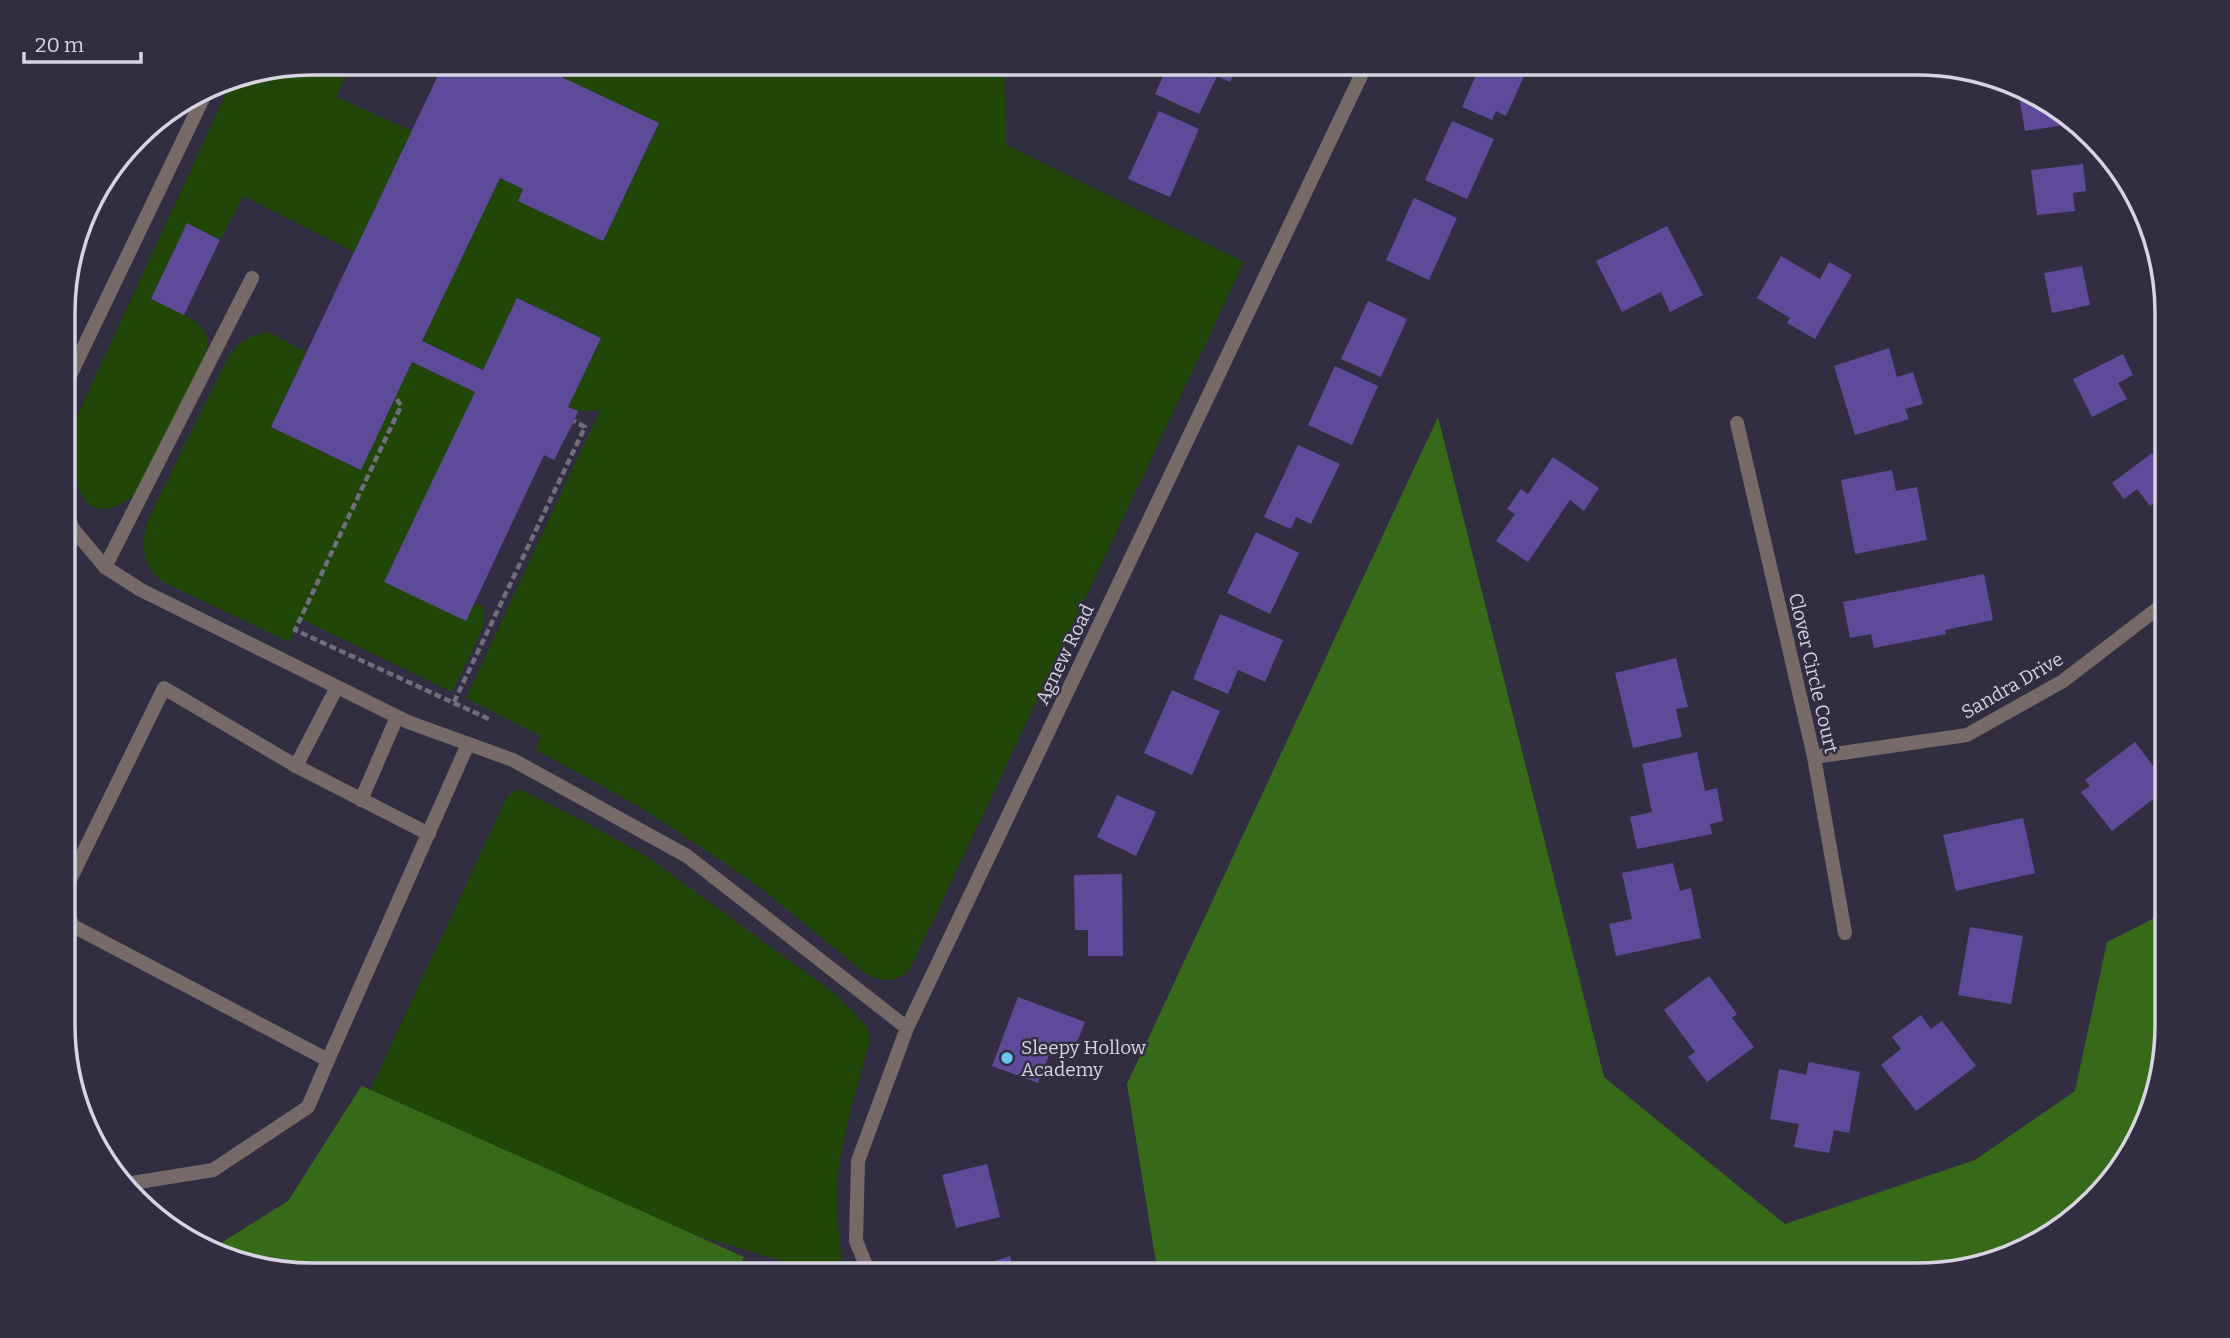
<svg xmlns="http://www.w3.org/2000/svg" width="2230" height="1338" viewBox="0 0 2230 1338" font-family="Bitter,serif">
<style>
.green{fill:#204708}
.forest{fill:#366a18}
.building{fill:#5d4b9a}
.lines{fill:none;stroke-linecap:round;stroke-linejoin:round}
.path{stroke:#706e7e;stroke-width:4.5;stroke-dasharray:7 3.5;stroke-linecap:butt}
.service{stroke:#756a68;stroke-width:14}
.minor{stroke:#756a68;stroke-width:14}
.poi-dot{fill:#69c3f1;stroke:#312e41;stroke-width:2.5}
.labels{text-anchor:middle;stroke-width:5;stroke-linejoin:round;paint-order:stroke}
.street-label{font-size:19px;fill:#d7d5e1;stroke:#312e41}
.poi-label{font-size:19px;fill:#d7d5e1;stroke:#312e41;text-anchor:start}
.rim{fill:none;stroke:#d7d5e1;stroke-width:3.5}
</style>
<rect width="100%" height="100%" fill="#312e41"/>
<!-- green -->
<g class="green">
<path d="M313 63H351L337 97 412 131 354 252 243 196 220 240 187 224 151 299C166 306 203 320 207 338 208 343 206 350 205 355L135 494C72 544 67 455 78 414L233 79Z"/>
<path d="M553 63H1004L1006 145 1244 262 909 971C894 983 884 982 866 974L762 889 722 861 640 807 536 750 541 736 466 698 600 410 578 411 568 407 601 338 518 298 483 370 422 341 500 178 523 189 518 201 603 241 659 124 549 71Z"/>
<path d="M268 332 306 352 271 427 360 470 412 362 475 392 385 582 474 603 484 607 483 628 452 692 299 618 289 642 165 583C143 568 140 548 147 522L228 358C239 342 248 336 268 332Z"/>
<path d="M521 790 596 828 649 858 689 887 835 994 861 1020 868 1029 870 1040C857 1088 840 1138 837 1187 836 1213 839 1237 842 1263L825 1266 790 1263 587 1203 366 1099 506 799 513 791Z"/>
</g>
<!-- forest -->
<g class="forest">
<polygon points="1438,417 1604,1077 1785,1224 1975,1160 2075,1091 2107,942 2166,912 2166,1041 2133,1150 2042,1241 1933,1274 1158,1275 1127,1084"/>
<polygon points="362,1085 362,1086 744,1257 735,1275 312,1275 213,1248 288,1201"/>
</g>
<!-- building -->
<g class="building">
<polygon points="444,63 553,63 549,71 659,123 603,241 518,201 523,189 500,178 422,341 483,370 517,298 601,338 568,407 578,411 574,421 554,460 544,455 466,621 384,582 475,392 412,362 361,470 271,427"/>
<polygon points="1169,63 1239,63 1230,82 1217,76 1199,114 1155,94"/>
<polygon points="1481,63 1530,63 1506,116 1496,111 1492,120 1462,107"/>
<polygon points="2018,90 2042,97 2063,116 2064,125 2025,131"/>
<polygon points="1159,111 1199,129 1170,197 1128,179"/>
<polygon points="1452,121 1494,139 1467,199 1425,180"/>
<polygon points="2083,164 2086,191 2073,193 2075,211 2037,215 2031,170"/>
<polygon points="1414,198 1457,218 1429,280 1386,260"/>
<polygon points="187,223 220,240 184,315 151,299"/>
<polygon points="1667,226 1703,295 1670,312 1661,292 1622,312 1596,261"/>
<polygon points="1781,256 1820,279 1829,262 1852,275 1815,339 1787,323 1790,318 1757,298"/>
<polygon points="2082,266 2090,305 2052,313 2044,273"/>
<polygon points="1368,301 1407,319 1381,377 1341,359"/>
<polygon points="1889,348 1897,377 1913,372 1923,404 1905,409 1909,419 1855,435 1834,366"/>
<polygon points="2123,354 2133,375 2118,383 2127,399 2092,417 2073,379"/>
<polygon points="1335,366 1378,386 1352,445 1308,425"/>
<polygon points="1298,445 1340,464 1311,524 1296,517 1291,529 1264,517"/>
<polygon points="2152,453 2162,467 2166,463 2166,494 2150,506 2137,489 2124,499 2112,483"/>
<polygon points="1553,457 1599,488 1584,511 1570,500 1528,562 1496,541 1515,514 1507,509 1521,489 1528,494"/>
<polygon points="1892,470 1896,491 1917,487 1927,540 1855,554 1841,480"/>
<polygon points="1256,532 1299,553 1270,614 1227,593"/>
<polygon points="1984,574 1993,620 1945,630 1946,634 1874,648 1871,634 1850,638 1843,602"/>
<polygon points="1220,614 1283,640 1265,682 1238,670 1228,694 1193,679"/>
<polygon points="1676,658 1688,707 1676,709 1682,737 1633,748 1615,673"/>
<polygon points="1172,690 1220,711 1192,775 1144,753"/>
<polygon points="2135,742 2166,783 2166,789 2112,831 2081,792 2090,786 2085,780"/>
<polygon points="1697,752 1705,791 1717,788 1723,821 1710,824 1712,834 1637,849 1630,817 1652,812 1642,764"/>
<polygon points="1117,795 1156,812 1136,856 1097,837"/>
<polygon points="2023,818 2035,873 1956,891 1943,835"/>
<polygon points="1673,863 1680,891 1691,888 1701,938 1616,956 1609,924 1632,919 1622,873"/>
<polygon points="1122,874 1123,956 1088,956 1088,930 1075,930 1074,875"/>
<polygon points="1970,927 2023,936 2011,1004 1958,995"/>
<polygon points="1709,976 1737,1014 1732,1018 1754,1047 1707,1082 1688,1057 1695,1052 1664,1010"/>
<polygon points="1018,997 1085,1022 1071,1058 1051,1050 1038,1083 992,1066"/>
<polygon points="1921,1015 1931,1029 1942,1021 1976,1066 1916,1111 1881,1065 1901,1049 1892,1037"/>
<polygon points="1809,1062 1860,1072 1849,1133 1834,1130 1829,1153 1794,1147 1799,1124 1770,1119 1779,1069 1806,1075"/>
<polygon points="987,1164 1000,1217 956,1228 942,1175"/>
<polygon points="1010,1256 1016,1275 967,1275 966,1271"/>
</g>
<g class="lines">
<!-- path -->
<g class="path">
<polyline points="397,399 401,406 295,630 491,720"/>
<polyline points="454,702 585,427 574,421"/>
</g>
<!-- service -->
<g class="service">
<polyline points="65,386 208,88"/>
<polyline points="65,509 73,529 105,567 141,590 408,722 513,760 687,856 907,1028"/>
<polyline points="105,567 252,278"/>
<polyline points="296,766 429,834"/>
<polyline points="361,800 397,717"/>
<polyline points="65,890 164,688 296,766 337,687"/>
<polyline points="65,907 73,926 328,1060 468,744"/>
<polyline points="126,1184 213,1170 308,1107 328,1060"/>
</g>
<!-- minor -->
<g class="minor">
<polyline points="1737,423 1814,757 1845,933"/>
<polyline points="1814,757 1967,735 2063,681 2166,602"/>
<polyline points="870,1275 856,1241 858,1161 907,1028 1367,63"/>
</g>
</g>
<!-- markers -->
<circle class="poi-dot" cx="1007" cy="1058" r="7"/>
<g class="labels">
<!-- street labels -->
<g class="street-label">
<text transform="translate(1064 654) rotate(-64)" y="7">Agnew Road</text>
<text transform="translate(1814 673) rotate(77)" y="7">Clover Circle Court</text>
<text transform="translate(2012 685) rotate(-30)" y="7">Sandra Drive</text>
</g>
<!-- poi labels -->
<g class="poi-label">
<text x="1021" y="1054">Sleepy Hollow<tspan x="1021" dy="22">Academy</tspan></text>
</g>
</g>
<!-- crop -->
<path d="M0 0H2230V1338H0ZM313 75H1917A238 238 0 0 1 2155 313V1025A238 238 0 0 1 1917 1263H313A238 238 0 0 1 75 1025V313A238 238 0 0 1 313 75Z" fill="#312e41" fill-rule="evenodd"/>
<path class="rim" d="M313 75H1917A238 238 0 0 1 2155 313V1025A238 238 0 0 1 1917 1263H313A238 238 0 0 1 75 1025V313A238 238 0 0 1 313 75Z"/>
<!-- scale -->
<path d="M24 52v10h117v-10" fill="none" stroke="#d7d5e1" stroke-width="3.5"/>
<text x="35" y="52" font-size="21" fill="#d7d5e1" stroke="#312e41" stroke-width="5" paint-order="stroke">20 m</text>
</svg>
